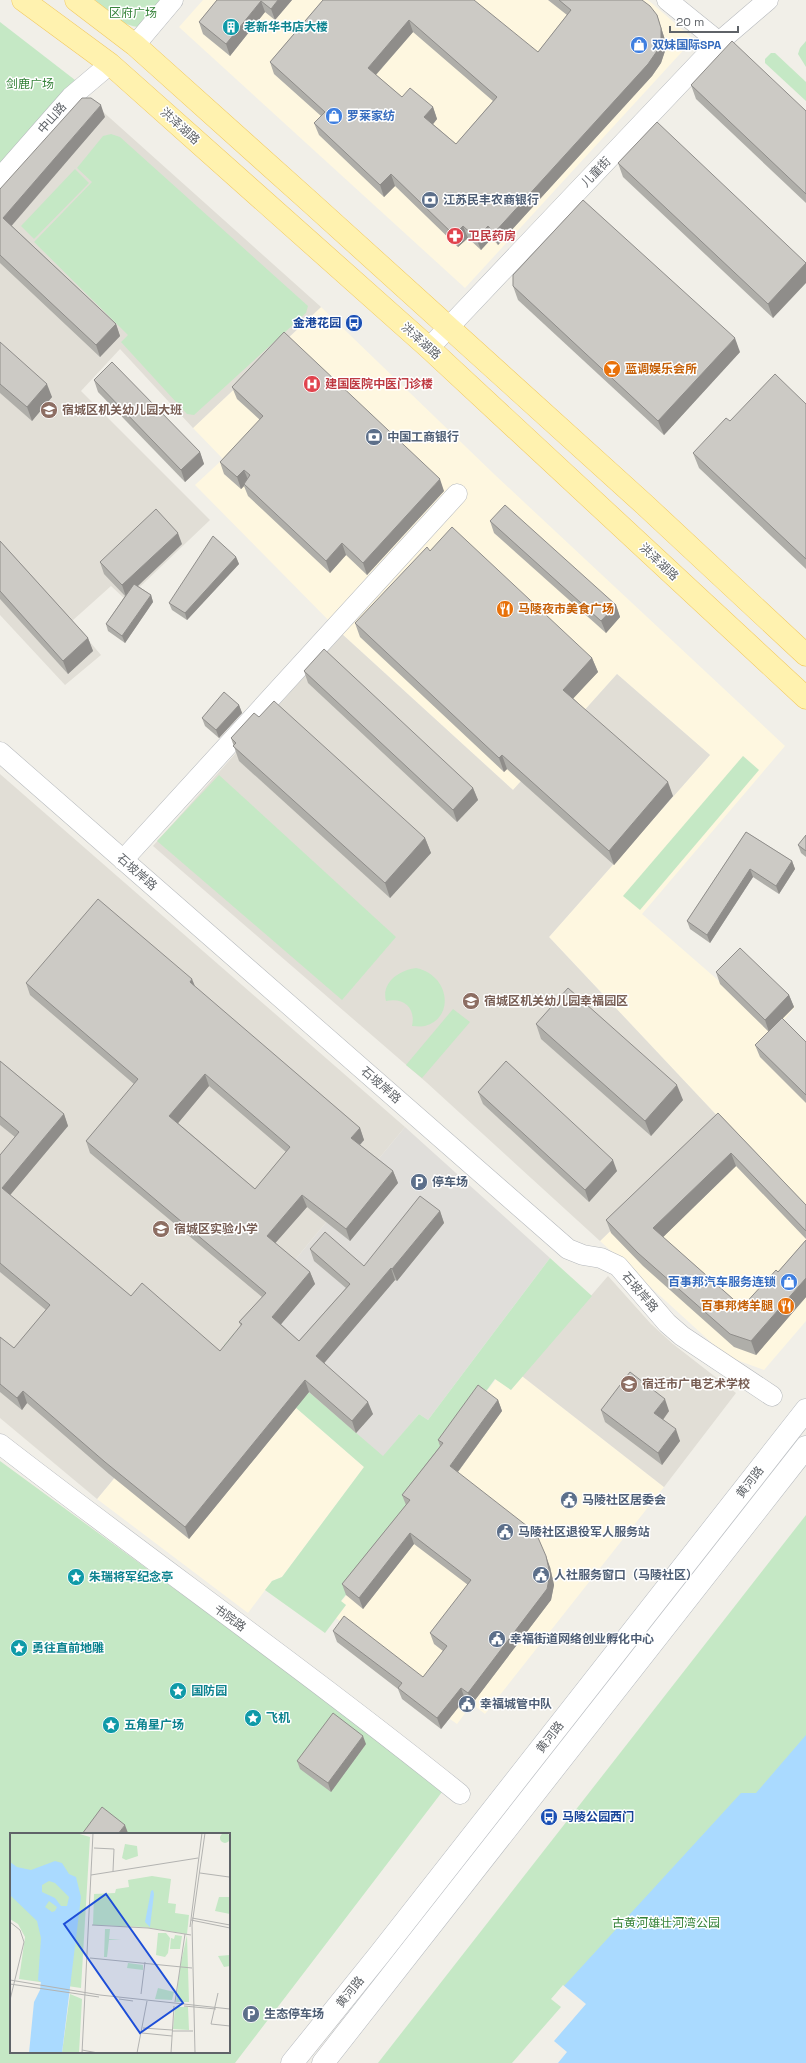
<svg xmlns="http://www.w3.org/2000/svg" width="806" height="2063" viewBox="0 0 806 2063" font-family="'Space Grotesk','Noto Sans SC',sans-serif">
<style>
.commercial{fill:#fef7e0}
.industrial{fill:#e0deda}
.education{fill:#e1ded6}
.green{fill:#c5e8c5;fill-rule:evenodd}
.water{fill:#aadaff}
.pier{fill:#f1efe8}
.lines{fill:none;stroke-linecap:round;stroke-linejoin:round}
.street-casing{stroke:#b5b8bc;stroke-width:21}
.secondary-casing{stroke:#b6babf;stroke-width:23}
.primary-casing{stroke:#f2c960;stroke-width:23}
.street{stroke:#fff;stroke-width:20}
.secondary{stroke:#fff;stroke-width:22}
.primary{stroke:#fff2af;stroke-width:22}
.wall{fill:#afaea9;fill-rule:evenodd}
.shaded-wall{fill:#8f8d8a}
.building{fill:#cccac5;stroke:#8f8d8a;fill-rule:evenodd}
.labels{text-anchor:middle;stroke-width:3;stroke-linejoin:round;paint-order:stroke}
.park-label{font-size:12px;fill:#348238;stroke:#fff}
.culture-label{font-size:12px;font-weight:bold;fill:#0d838f;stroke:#fff;text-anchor:start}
.shop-label{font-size:12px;font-weight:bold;fill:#366cbe;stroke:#fff;text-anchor:start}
.street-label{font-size:12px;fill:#5f6368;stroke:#fff}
.service-label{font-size:12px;font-weight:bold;fill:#4e5e75;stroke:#fff;text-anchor:start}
.health-label{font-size:12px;font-weight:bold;fill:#be3a42;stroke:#fff;text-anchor:start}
.transit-label{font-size:12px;font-weight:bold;fill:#164399;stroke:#fff;text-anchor:end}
.food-label{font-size:12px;font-weight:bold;fill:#c56008;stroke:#fff;text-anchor:start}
.education-label{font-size:12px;font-weight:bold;fill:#785e54;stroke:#fff;text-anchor:start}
.inset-road{fill:none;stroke:#b3b3b1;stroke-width:1}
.view{fill:#1d4ed8;fill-opacity:0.15;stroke:#1d4ed8;stroke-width:2}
.inset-edge{fill:none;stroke:#5f6368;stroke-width:2}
</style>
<rect width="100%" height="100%" fill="#f1efe8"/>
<!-- commercial -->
<g class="commercial">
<polygon points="203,0 648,0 691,37 690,43 465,288 179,27"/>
<polygon points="321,307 494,474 785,746 642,914 719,981 744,957 795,1007 783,1021 806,1042 806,1321 764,1370 726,1356 600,1241 723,1122 549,937 710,755 617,674 513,790 342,634 195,485 223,459 193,428"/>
<polygon points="224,1345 364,1467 282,1577 272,1581 248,1613 97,1499"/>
<polygon points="522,1376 664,1487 485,1714 472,1704 457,1724 409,1690 348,1627 336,1618 346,1605 341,1602 413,1511 442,1451 496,1379 511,1390"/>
</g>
<!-- industrial -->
<polygon class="industrial" points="405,1127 550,1258 428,1420 419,1414 383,1457 237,1330"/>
<!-- education -->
<g class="education">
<polygon points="91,101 321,307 193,428 120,349 81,391 210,520 126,600 111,586 72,621 101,655 65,685 0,615 0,204"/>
<polygon points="342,634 513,790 617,674 710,755 549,937 723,1122 600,1241 426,1082 153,846"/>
<polygon points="0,774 405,1127 97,1499 0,1418"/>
<polygon points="608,1276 651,1324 673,1344 736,1393 664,1487 522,1376"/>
</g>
<!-- green -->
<g class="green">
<path d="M95 0H164L140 27C122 27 108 10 95 0Z"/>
<polygon points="0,22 75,80 0,164"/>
<polygon points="806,41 806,67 798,54 800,48"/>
<polygon points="771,53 775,53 806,82 806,101 765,63 765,59"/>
<polygon points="111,134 120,137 308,306 306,313 194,415 187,414 121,342 128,335 34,242 92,182 77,168 103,136"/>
<polygon points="75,169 89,183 34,239 21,226"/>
<polygon points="743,756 759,770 640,910 623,896"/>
<polygon points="219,775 396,937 342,1000 157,841"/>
<path d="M416 968C450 975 455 1018 425 1026 421 1027 416 1026 412 1026 416 1008 404 997 386 1001 381 982 400 970 416 968Z"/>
<polygon points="453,1009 470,1022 422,1078 406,1065"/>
<polygon points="550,1258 592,1296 511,1390 495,1379 442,1451 413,1511 341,1601 346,1605 325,1633 265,1590 272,1581 282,1577 364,1467 224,1345 237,1330 383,1456 419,1414 428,1420"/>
<path d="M0 1461 385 1743 442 1792 235 2063H0ZM11 1834H229V2052H11Z"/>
<polygon points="806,1515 806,2063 378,2063"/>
</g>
<!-- water -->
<polygon class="water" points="806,1735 806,2063 514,2063 564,2006 553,1998 741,1793 756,1793"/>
<!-- pier -->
<polygon class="pier" points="563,1985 586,2004 554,2041 567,2052 558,2063 512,2063 561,2007 551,1999"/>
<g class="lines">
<defs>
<g id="street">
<polyline points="667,0 719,42"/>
<polyline points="135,45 173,0"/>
<polyline points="0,178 71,97 110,64"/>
<polyline points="429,348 719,42 768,0"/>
<polyline points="0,752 568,1249 583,1255 601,1258 618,1266 667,1323 682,1336 772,1396"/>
<polyline points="123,860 457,494"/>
<path d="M0 1444C152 1562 310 1673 460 1794"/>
</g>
<g id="secondary">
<polyline points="292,2063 379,1955 806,1410"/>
<polyline points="323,2063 806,1447"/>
</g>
<g id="primary">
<polyline points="23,0 110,64 429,348 806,698"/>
<polyline points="76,0 135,45 309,201 645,505 806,655"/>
</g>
</defs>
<!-- street casing -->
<use href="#street" class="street-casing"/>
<!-- secondary casing -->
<use href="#secondary" class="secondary-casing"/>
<!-- primary casing -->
<use href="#primary" class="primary-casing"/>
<!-- street -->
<use href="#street" class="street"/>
<!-- secondary -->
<use href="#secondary" class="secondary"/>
<!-- primary -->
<use href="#primary" class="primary"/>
</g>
<!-- wall -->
<g class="wall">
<polygon points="217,0 292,0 275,20 265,12 230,56 203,34 199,22"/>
<path d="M323 0 538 52 567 15 548 0H642L661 27 665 40V51L661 63 652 76 498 245 492 238 481 250 468 238 458 247 395 186 384 197 319 135 314 123 321 116 274 74 270 62ZM413 32 493 101 456 144 433 124 437 119 433 107 402 97 376 75Z"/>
<polygon points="691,85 806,111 806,203 696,99"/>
<polygon points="105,117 11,225 116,324 120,336 100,357 0,263 0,189"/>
<polygon points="618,163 806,263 773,318 623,177"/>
<polygon points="513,286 740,352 664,435 518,300"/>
<polygon points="0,342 52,397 32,421 0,393"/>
<polygon points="94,380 200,452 204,464 185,482 98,392"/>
<polygon points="232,387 444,491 367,575 346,555 330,573 248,496 244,486 241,489 224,474 220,462 260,420 237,399"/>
<polygon points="806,404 806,569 699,468 693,453 730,421"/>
<polygon points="490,521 616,605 620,617 606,633 494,533"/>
<polygon points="0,541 88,638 93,651 68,674 0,599"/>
<polygon points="182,544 138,586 151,595 153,602 125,643 108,631 106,624 125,596 104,574 100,562"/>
<polygon points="430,551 592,658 598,672 573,698 673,796 614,865 507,769 504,772 360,637 355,623"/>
<polygon points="236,557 239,564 187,620 172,610 169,603"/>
<polygon points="304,671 473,788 478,800 457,822 308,683"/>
<polygon points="239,705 242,713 219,738 205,726 202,718"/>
<polygon points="259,717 425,838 431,853 390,898 239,761 231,738"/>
<polygon points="746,832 792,861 795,869 779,894 753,877 710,943 690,929 687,921"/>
<polygon points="806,835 806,857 801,853 798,845"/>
<polygon points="716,972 789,995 794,1007 782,1019 806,1042 806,1103 760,1057 755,1045 769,1032 720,984"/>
<path d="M26 983 195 987 360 1128 364 1140 360 1145 393 1171 398 1183 350 1241 307 1207 275 1243 310 1272 315 1284 281 1324 299 1341 346 1288 314 1261 310 1249 364 1266 440 1211 444 1223 397 1281 395 1280 324 1363 373 1414 356 1433 309 1392 189 1539 109 1474 27 1403 22 1410 0 1392V1337L14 1348 46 1310 0 1272V1155L15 1137 0 1125V1061L64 1114 68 1126 10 1195 131 1296 220 1351 241 1326 239 1322 262 1297 90 1153 86 1141 134 1084 30 995ZM209 1086 286 1152 255 1189 178 1123Z"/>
<polygon points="536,1024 683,1100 651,1136 541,1039"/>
<polygon points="478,1092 617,1171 589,1202 483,1104"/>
<polygon points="718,1113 806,1205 806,1239 736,1166 663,1237 742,1307 778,1272 806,1240 806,1297 756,1355 734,1347 643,1266 611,1233 606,1220"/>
<polygon points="498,1400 502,1411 458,1472 550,1567 554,1585 551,1600 472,1704 465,1699 441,1729 402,1699 398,1689 337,1642 333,1631 423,1677 443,1651 434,1644 430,1633 468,1585 414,1544 363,1609 346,1595 342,1584 406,1505 402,1495 440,1446 438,1440"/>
<polygon points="601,1410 669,1411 663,1420 680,1441 662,1465 605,1422"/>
<polygon points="366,1744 331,1792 300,1769 297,1761"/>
</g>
<!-- shaded-wall -->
<g class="shaded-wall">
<polygon points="278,0 292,0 275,20 271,9"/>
<polygon points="261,1 265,12 230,56 226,44"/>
<polygon points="657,15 665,40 665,51 661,63 652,76 498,245 494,233"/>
<polygon points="409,20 413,32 372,79 368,68"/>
<polygon points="101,105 105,117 8,230 3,218"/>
<polygon points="433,107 437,119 429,129 424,117"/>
<polygon points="391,174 395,186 384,197 380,185"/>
<polygon points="463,226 468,238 458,247 454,235"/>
<polygon points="488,226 492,238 481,250 476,238"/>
<polygon points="806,263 806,283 773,318 768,304"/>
<polygon points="116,324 120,336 100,357 96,345"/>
<polygon points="735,338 740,352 664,435 658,421"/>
<polygon points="47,384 52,397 32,421 27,407"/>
<polygon points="200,452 204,464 185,482 181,470"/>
<polygon points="244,470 249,482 244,484 244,486 241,489 237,477"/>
<polygon points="440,479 444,491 367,575 363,563"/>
<polygon points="178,533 182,544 126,597 122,585"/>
<polygon points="342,543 346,555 330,573 326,561"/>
<polygon points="236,557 239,564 187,620 185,613"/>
<polygon points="151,595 153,602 125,643 122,636"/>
<polygon points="616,605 620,617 606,633 601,621"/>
<polygon points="88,638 93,651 68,674 63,661"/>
<polygon points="592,658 598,672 569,703 563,690"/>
<polygon points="239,705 242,713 219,738 216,730"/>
<polygon points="502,755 507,769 504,772 499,758"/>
<polygon points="668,782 673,796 614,865 609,851"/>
<polygon points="473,788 478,800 457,822 453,810"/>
<polygon points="425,838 431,853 390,898 385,883"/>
<polygon points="792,861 795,869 779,894 776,886"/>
<polygon points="750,869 753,877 710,943 707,935"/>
<polygon points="192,979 197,991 190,982"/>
<polygon points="789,995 794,1007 769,1032 765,1020"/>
<polygon points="205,1074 209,1086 174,1128 169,1116"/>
<polygon points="677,1085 683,1100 651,1136 645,1121"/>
<polygon points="64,1114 68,1126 6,1200 2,1188"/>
<polygon points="360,1128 364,1140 355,1150 351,1138"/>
<polygon points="731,1153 736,1166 658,1242 653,1228"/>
<polygon points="613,1160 617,1171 589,1202 585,1190"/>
<polygon points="393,1171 398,1183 350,1241 346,1229"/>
<polygon points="302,1195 307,1207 271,1248 267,1236"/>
<polygon points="440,1211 444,1223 397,1281 392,1269"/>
<polygon points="391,1268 395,1280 320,1368 316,1356"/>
<polygon points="310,1272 315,1284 277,1329 272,1317"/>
<polygon points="806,1278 806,1297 756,1355 751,1341"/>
<polygon points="305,1380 309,1392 189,1539 185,1527"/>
<polygon points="23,1391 27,1403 22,1410 17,1398"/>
<polygon points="665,1399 669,1411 659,1425 654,1413"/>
<polygon points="498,1400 502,1411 454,1477 450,1466"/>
<polygon points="368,1402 373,1414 356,1433 352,1421"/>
<polygon points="676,1429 680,1441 662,1465 658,1453"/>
<polygon points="410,1533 414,1544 363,1609 359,1598"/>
<polygon points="546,1556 550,1567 554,1585 551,1600 472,1704 468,1693"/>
<polygon points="461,1688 465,1699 441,1729 437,1718"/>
<polygon points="363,1736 366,1744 331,1792 328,1783"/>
<polygon points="125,1825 128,1833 127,1834 118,1834"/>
</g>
<!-- building -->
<g class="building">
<polygon points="217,0 278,0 271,9 261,1 226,44 199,22"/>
<path d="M323 0H474L538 52 571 10 559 0H642L650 6 657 15 661 28V39L657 51 648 64 494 233 488 226 476 238 463 226 454 235 391 174 380 185 314 123 325 112 270 62ZM409 20 497 97 456 144 424 117 433 107 410 88 402 97 368 68Z"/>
<polygon points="732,41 806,111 806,194 691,85"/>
<polygon points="82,98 91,98 101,105 3,218 116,324 96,345 0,255 0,189"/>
<polygon points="657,122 806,263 768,304 618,163"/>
<polygon points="583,200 735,338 658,421 513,286 513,275"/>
<polygon points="284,332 440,479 363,563 342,543 326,561 244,484 250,475 244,470 237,477 220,462 263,416 232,387"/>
<polygon points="0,342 47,384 27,407 0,384"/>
<polygon points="112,362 200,452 181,470 94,380"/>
<polygon points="775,374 806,404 806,559 693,453 726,418 730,421"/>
<polygon points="505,505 616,605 601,621 490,521"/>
<polygon points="156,509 178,533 122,585 100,562"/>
<polygon points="452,527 592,658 563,690 668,782 609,851 502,755 499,758 355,623 427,547 430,551"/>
<polygon points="213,536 236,557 185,613 169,603"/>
<polygon points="0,541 88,638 63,661 0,591"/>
<polygon points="134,584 151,595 122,636 106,624"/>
<polygon points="324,649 473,788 453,810 304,671"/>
<polygon points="224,692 239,705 216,730 202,718"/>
<polygon points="274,701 425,838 385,883 233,746 236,743 231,738 254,713 259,717"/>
<polygon points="746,832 792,861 776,886 750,869 707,935 687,921"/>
<polygon points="806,835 806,851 798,845"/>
<path d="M98 899 192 979 190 982 360 1128 351 1138 393 1171 346 1229 302 1195 267 1236 310 1272 272 1317 299 1341 350 1284 310 1249 325 1232 364 1266 420 1196 440 1211 392 1269 391 1268 316 1356 368 1402 352 1421 305 1380 185 1527 105 1462 23 1391 17 1398 0 1384V1337L14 1348 50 1305 0 1263V1155L19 1132 0 1116V1061L64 1114 2 1188 131 1296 142 1283 220 1351 242 1324 239 1322 266 1293 86 1141 138 1079 26 983ZM205 1074 290 1147 255 1189 169 1116Z"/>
<polygon points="740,948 789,995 765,1020 716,972"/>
<polygon points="568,988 677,1085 645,1121 536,1024"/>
<polygon points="782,1018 806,1042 806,1095 755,1045"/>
<polygon points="506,1061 613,1160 585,1190 478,1092"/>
<polygon points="718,1113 806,1205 806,1231 731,1153 653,1228 742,1307 776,1270 778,1272 806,1240 806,1278 751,1341 730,1334 638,1253 606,1220"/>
<polygon points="630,1372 665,1399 654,1413 676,1429 658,1453 601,1410"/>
<polygon points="478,1385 498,1400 450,1466 536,1533 546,1556 550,1574 547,1589 468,1693 461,1688 437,1718 398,1688 402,1683 333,1631 344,1616 423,1677 447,1646 430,1633 471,1580 410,1533 359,1598 342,1584 410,1500 402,1495 443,1443 438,1440"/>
<polygon points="333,1713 363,1736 328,1783 297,1761"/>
<polygon points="102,1807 125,1825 118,1834 82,1834"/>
</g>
<!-- icons -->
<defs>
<symbol id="building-disc" viewBox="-11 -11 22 22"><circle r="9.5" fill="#0f9aa8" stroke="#fff"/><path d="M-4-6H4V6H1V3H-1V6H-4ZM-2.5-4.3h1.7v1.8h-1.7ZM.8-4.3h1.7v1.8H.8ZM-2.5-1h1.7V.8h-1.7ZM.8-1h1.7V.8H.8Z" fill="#fff"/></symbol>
<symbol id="shop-disc" viewBox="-11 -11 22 22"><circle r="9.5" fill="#3f7fe0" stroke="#fff"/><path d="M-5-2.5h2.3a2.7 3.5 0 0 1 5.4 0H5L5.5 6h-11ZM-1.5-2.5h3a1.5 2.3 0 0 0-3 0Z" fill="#fff"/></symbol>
<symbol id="bank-disc" viewBox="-11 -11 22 22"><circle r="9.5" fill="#5c6f8a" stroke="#fff"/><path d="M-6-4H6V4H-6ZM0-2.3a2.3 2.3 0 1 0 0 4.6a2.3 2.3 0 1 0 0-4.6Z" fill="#fff"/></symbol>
<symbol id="pharmacy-disc" viewBox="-11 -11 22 22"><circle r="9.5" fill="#e0444e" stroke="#fff"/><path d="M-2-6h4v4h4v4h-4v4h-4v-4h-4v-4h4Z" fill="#fff"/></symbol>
<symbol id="bus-disc" viewBox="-11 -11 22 22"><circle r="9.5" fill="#1a4fb4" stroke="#fff"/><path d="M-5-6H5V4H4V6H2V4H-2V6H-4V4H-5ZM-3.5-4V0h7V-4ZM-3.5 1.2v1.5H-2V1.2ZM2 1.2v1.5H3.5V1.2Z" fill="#fff"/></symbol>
<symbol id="bar-disc" viewBox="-11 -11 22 22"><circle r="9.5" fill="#e8710a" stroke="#fff"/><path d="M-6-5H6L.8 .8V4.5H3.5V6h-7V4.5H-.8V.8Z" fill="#fff"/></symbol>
<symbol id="hospital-disc" viewBox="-11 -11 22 22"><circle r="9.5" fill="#e0444e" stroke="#fff"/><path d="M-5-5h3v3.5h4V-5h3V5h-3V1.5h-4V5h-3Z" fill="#fff"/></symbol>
<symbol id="school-disc" viewBox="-11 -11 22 22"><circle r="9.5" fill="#8d6e63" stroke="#fff"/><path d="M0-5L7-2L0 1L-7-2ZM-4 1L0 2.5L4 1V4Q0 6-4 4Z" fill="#fff"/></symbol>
<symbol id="restaurant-disc" viewBox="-11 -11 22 22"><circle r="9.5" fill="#e8710a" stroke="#fff"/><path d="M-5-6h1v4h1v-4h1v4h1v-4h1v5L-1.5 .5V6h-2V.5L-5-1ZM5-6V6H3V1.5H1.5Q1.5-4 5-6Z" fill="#fff"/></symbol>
<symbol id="parking-disc" viewBox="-11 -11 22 22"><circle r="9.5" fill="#5c6f8a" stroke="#fff"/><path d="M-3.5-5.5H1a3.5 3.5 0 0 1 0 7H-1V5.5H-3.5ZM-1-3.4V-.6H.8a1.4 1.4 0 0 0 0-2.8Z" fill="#fff"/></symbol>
<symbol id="civic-disc" viewBox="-11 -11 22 22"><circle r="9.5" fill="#5c6f8a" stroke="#fff"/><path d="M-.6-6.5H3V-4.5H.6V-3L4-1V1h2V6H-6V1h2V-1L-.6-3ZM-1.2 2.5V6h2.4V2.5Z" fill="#fff"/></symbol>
<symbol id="sight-disc" viewBox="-11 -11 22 22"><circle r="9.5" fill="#0f9aa8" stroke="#fff"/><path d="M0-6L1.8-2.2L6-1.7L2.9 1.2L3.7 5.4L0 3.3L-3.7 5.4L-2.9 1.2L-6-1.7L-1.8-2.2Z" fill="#fff"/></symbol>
</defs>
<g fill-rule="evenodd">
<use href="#building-disc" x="221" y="17" width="20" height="20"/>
<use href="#shop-disc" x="629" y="35" width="20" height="20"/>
<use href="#shop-disc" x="324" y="106" width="20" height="20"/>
<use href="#bank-disc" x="420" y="190" width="20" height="20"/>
<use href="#pharmacy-disc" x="445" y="226" width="20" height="20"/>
<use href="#bus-disc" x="344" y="313" width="20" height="20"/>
<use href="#bar-disc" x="602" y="359" width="20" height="20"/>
<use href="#hospital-disc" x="302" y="374" width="20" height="20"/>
<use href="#school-disc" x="39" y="400" width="20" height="20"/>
<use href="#bank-disc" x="364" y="427" width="20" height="20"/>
<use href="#restaurant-disc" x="495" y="599" width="20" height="20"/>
<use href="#school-disc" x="461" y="991" width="20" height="20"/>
<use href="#parking-disc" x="409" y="1172" width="20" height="20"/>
<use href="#school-disc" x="151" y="1219" width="20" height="20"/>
<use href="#shop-disc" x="779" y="1272" width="20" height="20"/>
<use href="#restaurant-disc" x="776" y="1296" width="20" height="20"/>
<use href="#school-disc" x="619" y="1374" width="20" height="20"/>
<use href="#civic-disc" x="559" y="1490" width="20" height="20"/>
<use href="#civic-disc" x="495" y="1522" width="20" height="20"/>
<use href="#civic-disc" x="531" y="1565" width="20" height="20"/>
<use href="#sight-disc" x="66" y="1567" width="20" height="20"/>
<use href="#civic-disc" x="487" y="1629" width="20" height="20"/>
<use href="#sight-disc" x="9" y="1638" width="20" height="20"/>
<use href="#sight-disc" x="168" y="1681" width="20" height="20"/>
<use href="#civic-disc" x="457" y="1694" width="20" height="20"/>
<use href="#sight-disc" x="243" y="1708" width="20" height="20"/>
<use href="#sight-disc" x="101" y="1715" width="20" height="20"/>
<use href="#bus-disc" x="539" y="1807" width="20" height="20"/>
<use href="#parking-disc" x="241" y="2004" width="20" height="20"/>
</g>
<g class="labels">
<!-- park labels -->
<g class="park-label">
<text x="133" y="17">区府广场</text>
<text x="30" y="88">剑鹿广场</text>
<text x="666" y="1927">古黄河雄壮河湾公园</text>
</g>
<!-- culture labels -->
<g class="culture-label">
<text x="244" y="31">老新华书店大楼</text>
<text x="89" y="1581">朱瑞将军纪念亭</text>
<text x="32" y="1652">勇往直前地雕</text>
<text x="191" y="1695">国防园</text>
<text x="266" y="1722">飞机</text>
<text x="124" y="1729">五角星广场</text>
</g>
<!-- shop labels -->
<g class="shop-label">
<text x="652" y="49">双妹国际SPA</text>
<text x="347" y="120">罗莱家纺</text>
<text x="776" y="1286" text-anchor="end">百事邦汽车服务连锁</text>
</g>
<!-- street labels -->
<g class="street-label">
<text transform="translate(52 118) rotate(-49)" y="4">中山路</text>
<text transform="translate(180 126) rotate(42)" y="4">洪泽湖路</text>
<text transform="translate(596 172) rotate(-46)" y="4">儿童街</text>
<text transform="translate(421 341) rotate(42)" y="4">洪泽湖路</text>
<text transform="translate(659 562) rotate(43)" y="4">洪泽湖路</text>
<text transform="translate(137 872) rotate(41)" y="4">石坡岸路</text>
<text transform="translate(381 1085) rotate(41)" y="4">石坡岸路</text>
<text transform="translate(640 1292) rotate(49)" y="4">石坡岸路</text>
<text transform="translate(750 1482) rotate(-52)" y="4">黄河路</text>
<text transform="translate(230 1618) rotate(36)" y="4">书院路</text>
<text transform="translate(550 1737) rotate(-52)" y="4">黄河路</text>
<text transform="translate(350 1992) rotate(-51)" y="4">黄河路</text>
</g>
<!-- service labels -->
<g class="service-label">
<text x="443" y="204">江苏民丰农商银行</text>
<text x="387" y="441">中国工商银行</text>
<text x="432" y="1186">停车场</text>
<text x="582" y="1504">马陵社区居委会</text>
<text x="518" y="1536">马陵社区退役军人服务站</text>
<text x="554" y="1579">人社服务窗口（马陵社区）</text>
<text x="510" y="1643">幸福街道网络创业孵化中心</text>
<text x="480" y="1708">幸福城管中队</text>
<text x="264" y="2018">生态停车场</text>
</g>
<!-- health labels -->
<g class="health-label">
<text x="468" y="240">卫民药房</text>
<text x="325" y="388">建国医院中医门诊楼</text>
</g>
<!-- transit labels -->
<g class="transit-label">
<text x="341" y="327">金港花园</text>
<text x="562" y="1821" text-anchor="start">马陵公园西门</text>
</g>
<!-- food labels -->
<g class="food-label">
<text x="625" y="373">蓝调娱乐会所</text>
<text x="518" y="613">马陵夜市美食广场</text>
<text x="773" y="1310" text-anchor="end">百事邦烤羊腿</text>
</g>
<!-- education labels -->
<g class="education-label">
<text x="62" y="414">宿城区机关幼儿园大班</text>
<text x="484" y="1005">宿城区机关幼儿园幸福园区</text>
<text x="174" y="1233">宿城区实验小学</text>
<text x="642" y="1388">宿迁市广电艺术学校</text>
</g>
</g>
<!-- overview -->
<g transform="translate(10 1833)">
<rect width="220" height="220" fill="#f1efe8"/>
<path d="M210 5a5 5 0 1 1 10 0a5 5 0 1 1-10 0ZM0 0H66L80 4 71 155 9 146 15 104 8 91 0 86ZM115 11 127 13 128 23 116 27 112 25ZM142 43 161 46 158 70 166 71 165 80 179 82 177 101 133 94 83 92 84 61 105 60 106 56 119 54 118 47ZM209 64H220V81L205 78ZM95 96H100L99 106 111 107H99L97 124H94ZM148 100H156L160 105 158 120 155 124 146 122ZM165 102 172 103 170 116H160L161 105 164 106ZM177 102 179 169H166L170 134ZM220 122V133L214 134 208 123ZM118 130 133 132V137L117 135ZM148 155 164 159 162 167 145 166ZM60 161 72 166 69 220H52ZM165 174H178L179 197 163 196Z" fill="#c5e8c5"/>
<path d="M45 28 52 30 59 41 66 44 71 64 52 220H19L24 169 30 157 31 149 28 147 31 105 27 88 0 62V29L7 34 21 37ZM39 48 45 50 59 64 57 73H51L45 65 32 59V52ZM39 68 47 74 45 78 42 79 35 74ZM143 57 144 61 140 94 135 89 141 58Z" fill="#aadaff" fill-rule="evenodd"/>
<path class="inset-road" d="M84 15 104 16 103 38M190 40 219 44M81 42 188 25M182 85 220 92M181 87 220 95M0 89 10 97 14 109 0 167M82 92 138 95 181 102M180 94 192 0M80 125 182 135M0 147 90 162 220 176M0 151 89 164M208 160 201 191 220 193M131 161 135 129M109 166 123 168M165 169 175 101M174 173 206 176M133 195 162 197M162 198H183M132 200 162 203M72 217 88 220M72 220 83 0M127 220 137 168M161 220 164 173M185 220 182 92 195 0"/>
<path class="view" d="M96 61 173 170 130 200 54 91Z"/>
<rect width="220" height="220" class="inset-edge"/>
</g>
<!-- scale -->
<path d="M670 26v6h68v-6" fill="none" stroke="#5f6368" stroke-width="2"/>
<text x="676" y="26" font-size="12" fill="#5f6368" stroke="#ffffff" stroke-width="3" paint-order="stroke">20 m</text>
</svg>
